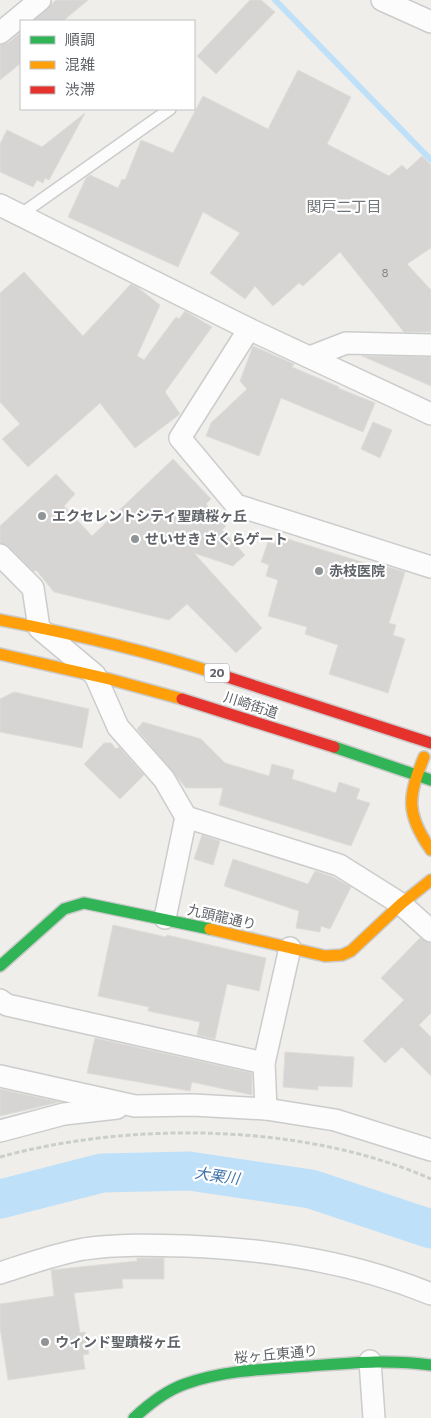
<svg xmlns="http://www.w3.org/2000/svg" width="431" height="1418" viewBox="0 0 431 1418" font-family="Commissioner,'Noto Sans JP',sans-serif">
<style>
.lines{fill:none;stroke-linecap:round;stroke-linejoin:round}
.stream{stroke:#bfe0f9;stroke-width:6}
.river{stroke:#bfe0f9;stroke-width:39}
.building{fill:#d6d5d3;stroke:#deddd9}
.lane-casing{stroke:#cbcccc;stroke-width:14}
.street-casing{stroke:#cbcccc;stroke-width:24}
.fast-casing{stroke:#cacacb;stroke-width:14}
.slow-casing{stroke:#cacacb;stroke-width:14}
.jam-casing{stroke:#cacacb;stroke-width:14}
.path{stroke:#cacfcc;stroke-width:3;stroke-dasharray:5 2.5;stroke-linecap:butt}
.lane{stroke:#fdfcfc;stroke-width:11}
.street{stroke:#fdfcfc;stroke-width:21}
.fast{stroke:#30b455;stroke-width:11}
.slow{stroke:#ff9f0a;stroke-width:11}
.jam{stroke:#e5322d;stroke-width:11}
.poi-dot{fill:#919496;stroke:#fff;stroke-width:2}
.labels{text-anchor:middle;stroke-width:4.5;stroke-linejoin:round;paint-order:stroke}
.number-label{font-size:11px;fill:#7e8184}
.shield{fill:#fff;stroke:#8f9295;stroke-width:1}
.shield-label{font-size:12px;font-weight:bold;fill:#5f6368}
.poi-label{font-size:14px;font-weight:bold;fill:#5f6368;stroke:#fff;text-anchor:start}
.street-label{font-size:14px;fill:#5f6368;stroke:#fff}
.neighbourhood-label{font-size:15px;fill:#70757a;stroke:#fff}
.water-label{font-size:15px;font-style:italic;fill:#4174aa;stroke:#fff}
</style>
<rect width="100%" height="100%" fill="#efeeea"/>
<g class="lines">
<!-- stream -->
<polyline class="stream" points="275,0 431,160"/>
<!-- river -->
<polyline class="river" points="0,1199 102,1173 189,1171 311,1189 431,1229"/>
</g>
<!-- building -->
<g class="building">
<polygon points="56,0 88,0 63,21 34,21"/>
<polygon points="250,0 261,0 275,12 216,74 197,56"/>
<polygon points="21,32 21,63 0,80 0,45 8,43"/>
<polygon points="298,70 351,97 327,144 389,176 402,165 407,170 422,156 431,165 431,248 407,264 431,290 431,332 404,332 340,252 303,286 299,283 273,306 255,286 245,299 210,273 240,233 203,212 178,267 68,217 86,178 90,175 118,188 122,179 125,180 141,140 173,153 203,96 268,129"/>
<polygon points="85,113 49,180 45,178 43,183 37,180 33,187 0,172 0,144 7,130 42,147"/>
<polygon points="24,272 83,336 131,284 137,287 160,305 137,356 144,360 176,317 179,319 185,311 212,327 165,392 180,414 135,448 100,403 28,467 2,439 20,424 0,402 0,293"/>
<polygon points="253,346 294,364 292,367 339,387 338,388 375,403 363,432 281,398 259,456 206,436 211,423 247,389 240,381"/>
<polygon points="362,356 431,357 431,386"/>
<polygon points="373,422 392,430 380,458 361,449"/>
<polygon points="173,459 211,499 206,504 226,526 222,530 245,555 233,566 194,553 262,628 236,653 187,604 169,620 54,592 36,570 34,572 8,546 0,543 0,526 56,474 75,494 64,506 92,536"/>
<polygon points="278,536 378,567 378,564 405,572 389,623 396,625 393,635 405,639 388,693 329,674 338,645 305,634 307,627 268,616 278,580 266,576 269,565 261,562 268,542 275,544"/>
<polygon points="14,692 89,709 82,748 0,732 0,699"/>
<polygon points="143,722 201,739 225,763 269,776 272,764 294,770 292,779 336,793 339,782 360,789 356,799 370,803 351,846 219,805 223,788 186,788 137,729"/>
<polygon points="104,743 111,743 116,749 119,747 144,775 120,799 84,764"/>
<polygon points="202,835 220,841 213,865 194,859"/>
<polygon points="233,859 308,884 315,871 331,876 351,887 330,929 321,926 320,932 296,928 299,911 224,886"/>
<polygon points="113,925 166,937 167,935 266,958 259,991 227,984 215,1039 197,1035 200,1022 148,1011 149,1007 98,996"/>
<polygon points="420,938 431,943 431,1013 419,1025 431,1037 431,1076 402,1047 385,1063 363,1041 404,1000 381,978"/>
<polygon points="95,1038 252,1073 252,1095 192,1082 190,1091 87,1073"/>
<polygon points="285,1052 354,1057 352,1087 318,1086 318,1090 283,1087"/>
<polygon points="0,1089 60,1102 0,1116"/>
<polygon points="137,1258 164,1258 164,1279 122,1279 123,1288 74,1293 80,1333 85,1332 89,1354 83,1355 85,1369 8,1380 0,1327 0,1304 54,1296 51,1270 137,1261"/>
</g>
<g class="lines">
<defs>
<polyline id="lane" points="20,215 170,109"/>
<g id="street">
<polyline points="382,0 431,22"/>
<polyline points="0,33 40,0"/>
<polyline points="0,205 249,329 431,414"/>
<polyline points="249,329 180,438 236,505 431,567"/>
<polyline points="310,357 346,343 431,345"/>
<polyline points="0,555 33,588 39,628 95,675 118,727 164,779 186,817 165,918"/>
<polyline points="186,817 339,865 401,904 431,931"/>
<polyline points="0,1000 7,1005 264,1063"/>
<polyline points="0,1076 135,1106 193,1105 266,1109 335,1120 431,1150"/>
<polyline points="266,1109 264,1063 290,948"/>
<polyline points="0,1131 64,1114 117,1108"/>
<path d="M0 1273C28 1264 55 1254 84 1249 118 1244 152 1245 186 1246 270 1249 353 1262 431 1294"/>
<polyline points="370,1361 374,1418"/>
</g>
<g id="fast">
<polyline points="334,747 431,780"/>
<polyline points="0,966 64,909 84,903 210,929"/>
<path d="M134 1418C149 1404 165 1391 185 1384 224 1370 267 1369 309 1366 350 1363 390 1359 431 1365"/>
</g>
<g id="slow">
<path d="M0 620C74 634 147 651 218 674"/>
<polyline points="0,654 109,679 182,699"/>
<path d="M424 757C408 797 405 813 431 850"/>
<polyline points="210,929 325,956 342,955 351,951 401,904 431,880"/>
</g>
<g id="jam">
<polyline points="218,674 431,743"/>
<polyline points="182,699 334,747"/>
</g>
</defs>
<!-- lane casing -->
<use href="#lane" class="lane-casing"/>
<!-- street casing -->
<use href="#street" class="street-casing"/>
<!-- fast casing -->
<use href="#fast" class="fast-casing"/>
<!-- slow casing -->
<use href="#slow" class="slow-casing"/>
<!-- jam casing -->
<use href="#jam" class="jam-casing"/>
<!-- path -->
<path class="path" d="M0 1157C131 1121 305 1123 431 1179"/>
<!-- lane -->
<use href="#lane" class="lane"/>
<!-- street -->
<use href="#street" class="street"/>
<!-- fast -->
<use href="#fast" class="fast"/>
<!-- slow -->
<use href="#slow" class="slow"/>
<!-- jam -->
<use href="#jam" class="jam"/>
</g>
<!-- markers -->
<g class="poi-dot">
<circle cx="42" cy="516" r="5"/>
<circle cx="135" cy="539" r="5"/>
<circle cx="319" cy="571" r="5"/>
<circle cx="45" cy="1342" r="5"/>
</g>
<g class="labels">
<!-- number labels -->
<g class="number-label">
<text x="385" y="277">8</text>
</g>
<!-- shield labels -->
<rect class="shield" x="204.5" y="663.5" width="25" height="19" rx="4"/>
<g class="shield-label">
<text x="217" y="677">20</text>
</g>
<!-- poi labels -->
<g class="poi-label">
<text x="52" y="521">エクセレントシティ聖蹟桜ヶ丘</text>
<text x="145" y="544">せいせき さくらゲート</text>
<text x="329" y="576">赤枝医院</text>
<text x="55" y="1347">ウィンド聖蹟桜ヶ丘</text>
</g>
<!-- street labels -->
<g class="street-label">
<text transform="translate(251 705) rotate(18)" y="5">川崎街道</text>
<text transform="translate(222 917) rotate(13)" y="5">九頭龍通り</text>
<text transform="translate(276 1354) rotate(-5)" y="5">桜ヶ丘東通り</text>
</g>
<!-- neighbourhood labels -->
<g class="neighbourhood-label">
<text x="344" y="212">関戸二丁目</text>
</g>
<!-- water labels -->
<g class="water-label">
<text transform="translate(217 1176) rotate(8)" y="5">大栗川</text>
</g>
</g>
<!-- legend -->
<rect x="20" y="20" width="175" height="90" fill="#ffffff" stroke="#bfc1c3"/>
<rect x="30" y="36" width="25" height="8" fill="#30b455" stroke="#bfc1c3"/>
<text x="65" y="45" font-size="15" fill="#5f6368">順調</text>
<rect x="30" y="61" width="25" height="8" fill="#ff9f0a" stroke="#bfc1c3"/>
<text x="65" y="70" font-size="15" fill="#5f6368">混雑</text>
<rect x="30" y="86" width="25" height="8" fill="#e5322d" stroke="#bfc1c3"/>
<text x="65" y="95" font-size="15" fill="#5f6368">渋滞</text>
</svg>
